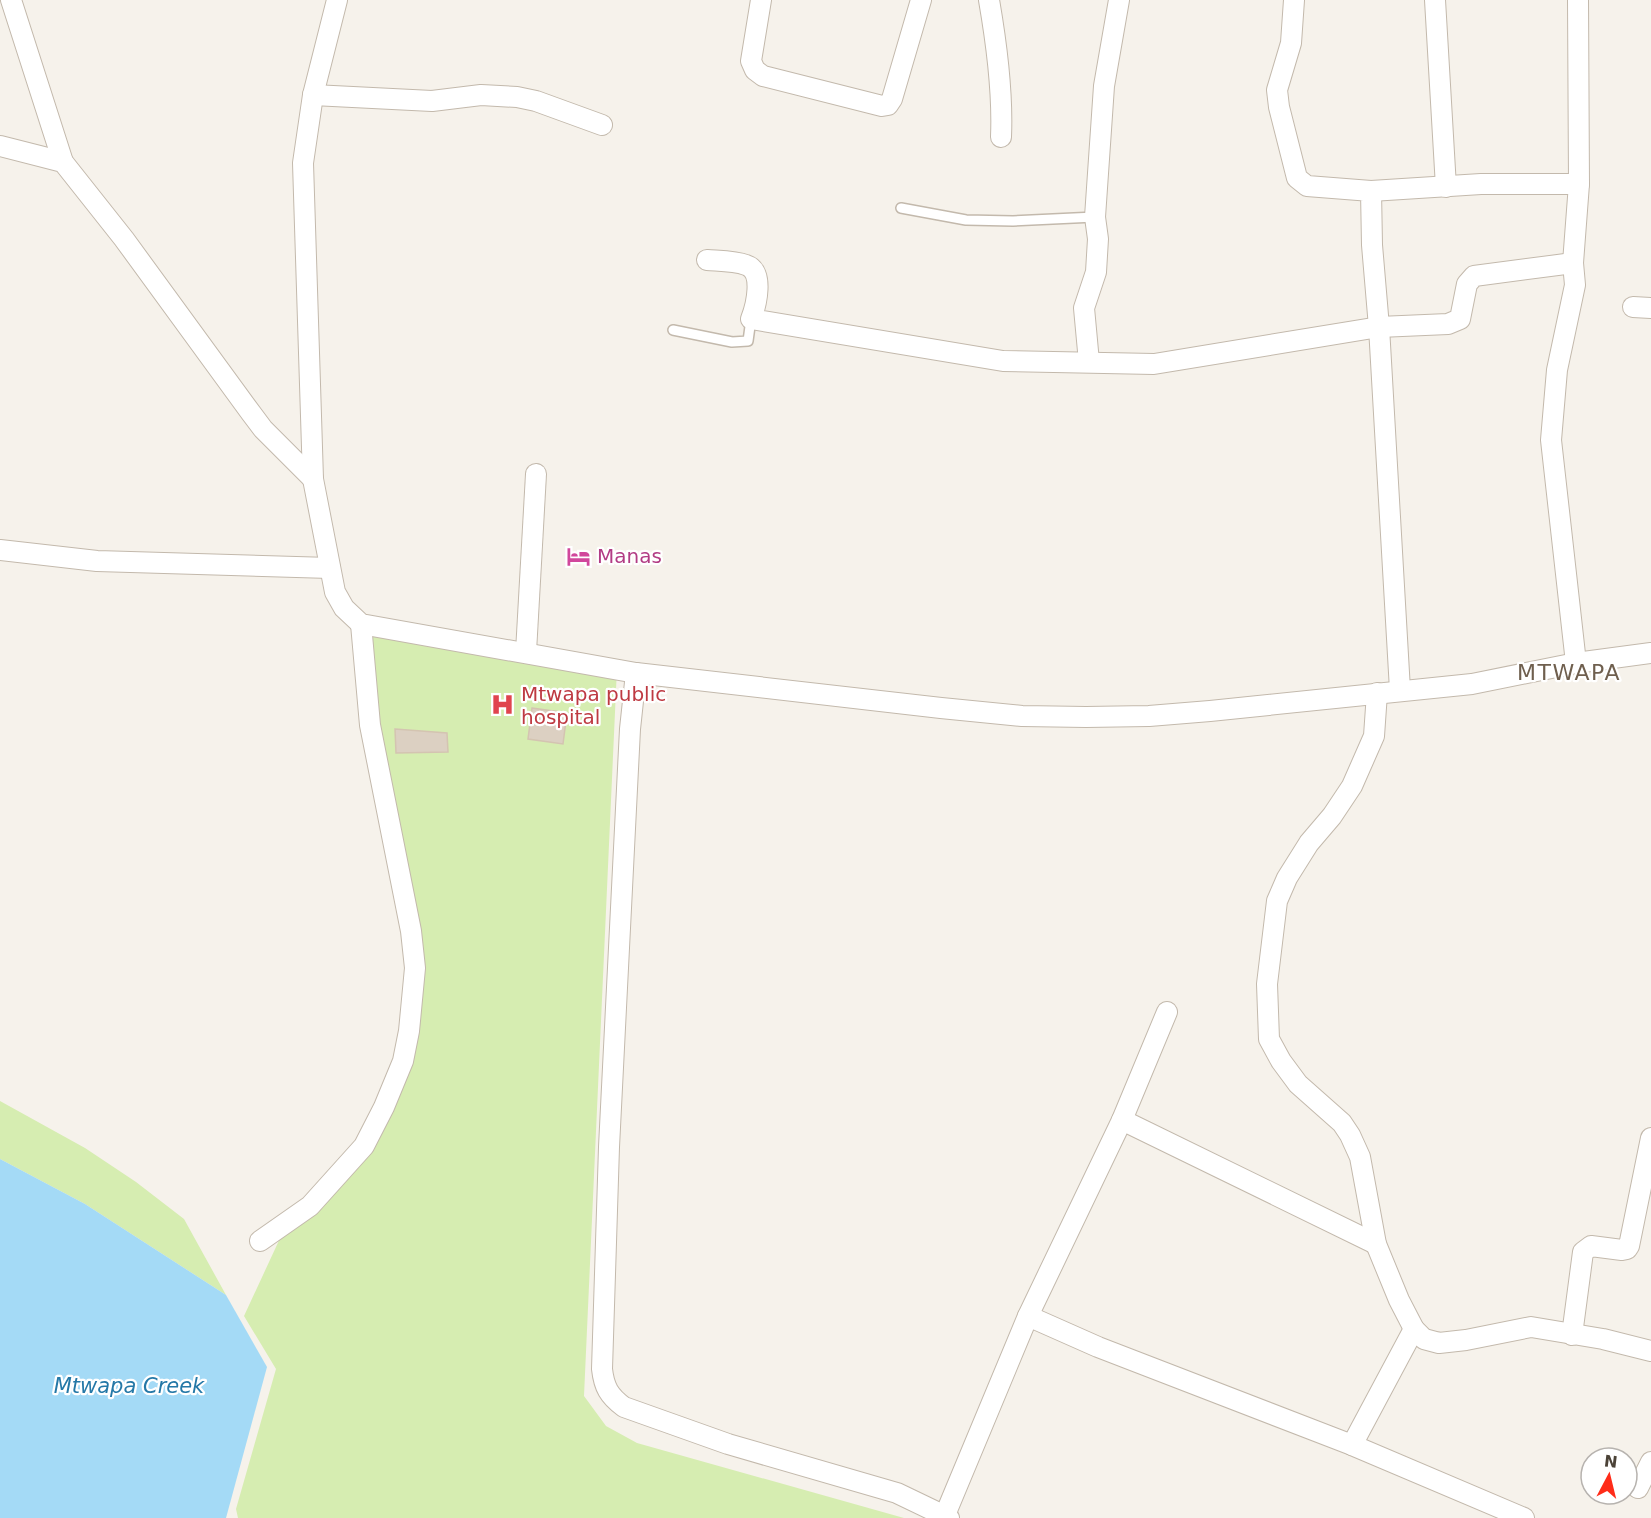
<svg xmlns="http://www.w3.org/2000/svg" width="1651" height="1518" viewBox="0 0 1651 1518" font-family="'DejaVu Sans',sans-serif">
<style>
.green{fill:#d6edb1}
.water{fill:#a4daf6}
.building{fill:#dcd0c2;stroke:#d4c4b1;stroke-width:1.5}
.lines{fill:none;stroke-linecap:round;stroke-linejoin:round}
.service-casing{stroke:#c3b9ac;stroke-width:12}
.minor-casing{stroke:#c3b9ac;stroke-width:22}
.service{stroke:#fff;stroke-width:9}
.minor{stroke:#fff;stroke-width:20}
.labels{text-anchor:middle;stroke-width:4.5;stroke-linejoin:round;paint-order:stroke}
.hotel-label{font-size:20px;fill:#b23c85;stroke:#fff;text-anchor:start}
.health-label{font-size:20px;fill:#be3a42;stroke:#fff;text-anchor:start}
.water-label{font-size:21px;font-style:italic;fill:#2478a7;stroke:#fff}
.quarter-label{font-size:22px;letter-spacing:1.5px;fill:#6f5f4e;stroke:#fff}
</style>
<rect width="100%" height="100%" fill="#f6f2eb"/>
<!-- green -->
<g class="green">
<polygon points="364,634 617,668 584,1396 606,1426 637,1443 904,1518 238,1518 236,1509 276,1369 244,1316 282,1234 340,1182 416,1026"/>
<polygon points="0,1101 85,1148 136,1182 184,1219 226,1295 85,1204 0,1159"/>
</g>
<!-- water -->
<polygon class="water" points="0,1159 85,1204 226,1295 267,1367 226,1518 0,1518"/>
<!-- building -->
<g class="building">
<polygon points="532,708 567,713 563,744 528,739"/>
<polygon points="395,729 447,733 448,752 396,753"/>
</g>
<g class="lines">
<defs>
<g id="service">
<polyline points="901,208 966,220 1013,221 1095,217"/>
<polyline points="673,330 732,342 748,341 751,319"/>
</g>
<g id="minor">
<polyline points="11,0 63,162"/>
<polyline points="337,0 313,95 303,163 313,479 335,592 344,608 361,624 636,673 941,708 1022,716 1086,717 1149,716 1210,711 1472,684 1576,663 1651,653"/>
<polyline points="761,0 751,61 755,70 763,76 882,106 888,105 892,99 921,0"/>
<path d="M989 0C997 46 1003 91 1001 137"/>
<polyline points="1294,0 1291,43 1277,90 1279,107 1297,178 1307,186 1371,191 1372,245 1379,327 1400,690"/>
<polyline points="1435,0 1446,187"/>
<polyline points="313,95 432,101 481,95 517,97 536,101 602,125"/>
<polyline points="0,146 63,162 124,239 251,413 263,429 313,479"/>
<polyline points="1371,191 1481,184 1579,184 1578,0"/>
<path d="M707 260C719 261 735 261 746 265 765 271 756 306 751 319L1003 361 1154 364 1379 327 1448 324 1460 319 1467 284 1474 276 1573 263"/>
<polyline points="1633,307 1651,308"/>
<polyline points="1089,362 1084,308 1096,272 1098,239 1095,217 1104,86 1119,0"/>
<polyline points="0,550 97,561 330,568"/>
<polyline points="526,652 536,474"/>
<polyline points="1576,663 1551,440 1557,370 1575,285 1573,263 1579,184"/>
<path d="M636 673 630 729 609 1147 602 1369C604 1387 609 1396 624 1407L728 1444 897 1493 949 1518"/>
<polyline points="1377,693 1374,736 1352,786 1332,816 1309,843 1287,878 1277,901 1267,984 1269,1039 1281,1061 1298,1084 1342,1123 1350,1135 1360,1157 1376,1244 1399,1300 1414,1329 1424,1339 1439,1343 1466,1340 1531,1327 1603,1339 1651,1351"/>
<polyline points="1122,1120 1376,1244"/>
<polyline points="260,1241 310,1206 364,1146 384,1107 403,1061 409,1031 415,968 411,931 370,725 361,624"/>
<polyline points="1028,1316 1098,1347 1352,1445 1524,1518"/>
<polyline points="1572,1335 1583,1252 1591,1246 1622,1250 1627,1249 1629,1246 1651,1138"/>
<polyline points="1352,1445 1414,1329"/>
<polyline points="1638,1488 1651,1462"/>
<polyline points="945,1515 1028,1316 1122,1120 1167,1012"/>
</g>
</defs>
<!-- service casing -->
<use href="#service" class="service-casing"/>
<!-- minor casing -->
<use href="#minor" class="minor-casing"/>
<!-- service -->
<use href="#service" class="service"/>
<!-- minor -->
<use href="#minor" class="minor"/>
</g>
<!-- icons -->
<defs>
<symbol id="hotel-bare" viewBox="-9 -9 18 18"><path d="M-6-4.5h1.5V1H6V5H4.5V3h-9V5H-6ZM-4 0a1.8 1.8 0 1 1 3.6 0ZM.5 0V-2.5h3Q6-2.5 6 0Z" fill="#d1479c" stroke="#fff" stroke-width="2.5" paint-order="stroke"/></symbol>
<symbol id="hospital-bare" viewBox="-9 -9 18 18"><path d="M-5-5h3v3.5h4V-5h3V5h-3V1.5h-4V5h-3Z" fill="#e0444e" stroke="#fff" stroke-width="2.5" paint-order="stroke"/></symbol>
</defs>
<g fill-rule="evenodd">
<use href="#hotel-bare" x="562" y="540" width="33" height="33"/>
<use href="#hospital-bare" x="486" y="688" width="33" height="33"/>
</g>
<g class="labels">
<!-- hotel labels -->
<g class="hotel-label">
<text x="597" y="563">Manas</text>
</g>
<!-- health labels -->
<g class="health-label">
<text x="521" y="701">Mtwapa public<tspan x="521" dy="23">hospital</tspan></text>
</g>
<!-- water labels -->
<g class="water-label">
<text x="129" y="1393">Mtwapa Creek</text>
</g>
<!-- quarter labels -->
<g class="quarter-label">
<text x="1569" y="680">MTWAPA</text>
</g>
</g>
<!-- north arrow -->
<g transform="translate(1609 1476) rotate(7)"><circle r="28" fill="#ffffff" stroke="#b7b3af" stroke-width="1.5"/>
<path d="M0-4.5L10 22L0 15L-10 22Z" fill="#ff2c19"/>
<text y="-9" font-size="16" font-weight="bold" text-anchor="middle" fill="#4b4237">N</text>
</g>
</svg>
